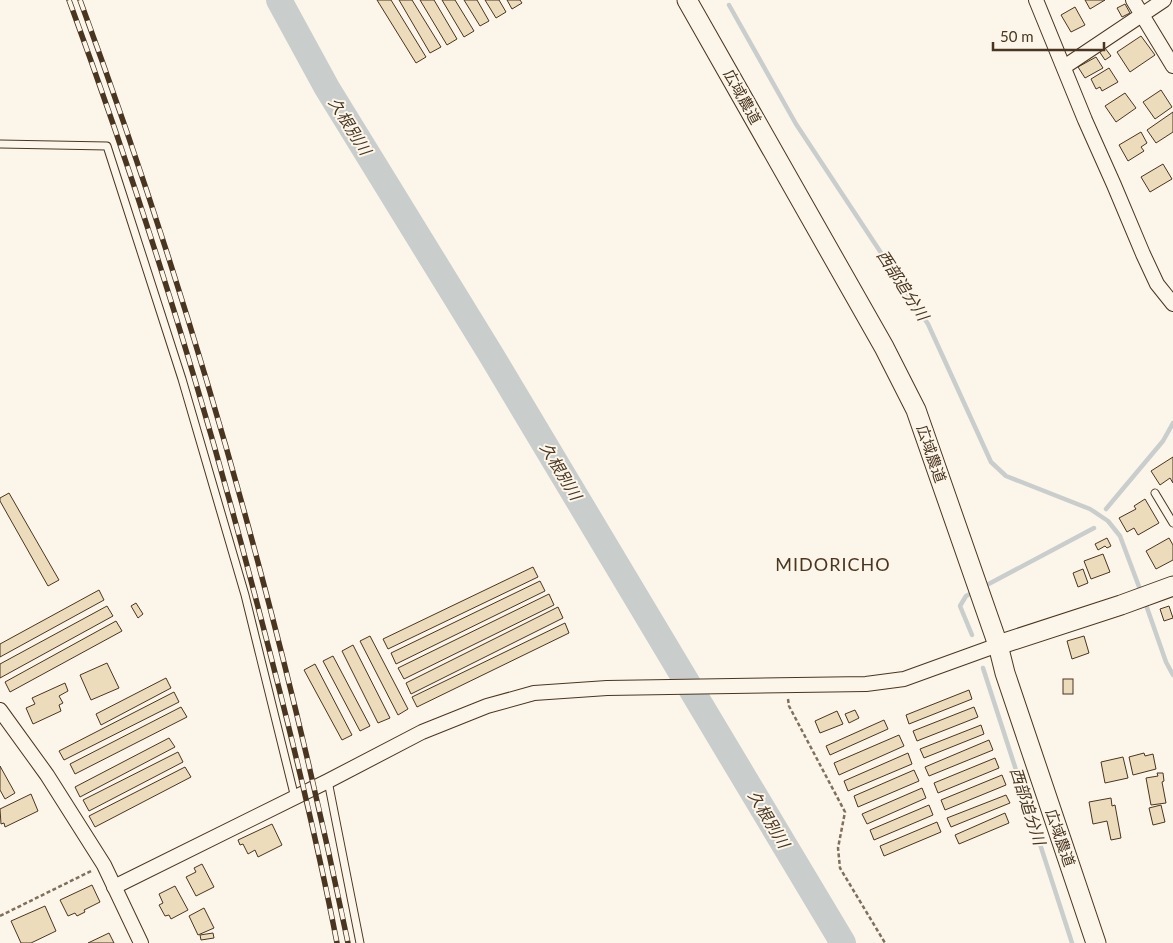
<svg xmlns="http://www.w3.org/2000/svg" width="1173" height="943" viewBox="0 0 1173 943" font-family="Lato,'Noto Sans JP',sans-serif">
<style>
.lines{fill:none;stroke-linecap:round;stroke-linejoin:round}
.stream{stroke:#c9cecd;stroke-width:4.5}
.river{stroke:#c9cecd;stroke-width:26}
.building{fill:#ecdcbc;stroke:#4a3520}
.lane-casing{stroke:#4a3520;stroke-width:9}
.street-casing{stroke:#4a3520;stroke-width:16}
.secondary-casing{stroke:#4a3520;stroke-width:21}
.path{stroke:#7f6f5c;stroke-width:2.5;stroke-dasharray:4 2.5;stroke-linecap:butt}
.lane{stroke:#fbf6e9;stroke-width:7}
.street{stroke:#fbf6e9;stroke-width:14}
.secondary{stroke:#fbf6e9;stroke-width:19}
.rail-casing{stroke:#4a3520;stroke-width:5.5}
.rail{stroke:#fbf6e9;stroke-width:4;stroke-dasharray:11;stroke-linecap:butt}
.labels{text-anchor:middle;stroke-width:4;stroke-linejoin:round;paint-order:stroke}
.street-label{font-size:15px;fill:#4a3520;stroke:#fbf6e9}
.water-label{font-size:16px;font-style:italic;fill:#4a3520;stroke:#fbf6e9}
.quarter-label{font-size:18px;letter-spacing:1px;fill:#4a3520;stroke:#fbf6e9}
</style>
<rect width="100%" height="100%" fill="#fbf6e9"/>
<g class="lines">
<!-- stream -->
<g class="stream">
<polyline points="729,5 796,124 928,324 991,462 1006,476 1090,509 1108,521 1120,536 1141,592"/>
<polyline points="1106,509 1163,441 1173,423"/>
<polyline points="983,587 1094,528"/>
<polyline points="1145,602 1166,662 1173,675"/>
<polyline points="972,635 960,606 966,596 974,592"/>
<polyline points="983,668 1072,943"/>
</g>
<!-- river -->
<polyline class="river" points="279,0 327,88 490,353 843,943"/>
</g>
<!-- building -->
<g class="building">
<polygon points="377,0 391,0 426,57 416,63"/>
<polygon points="399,0 412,0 441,47 430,53"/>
<polygon points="420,0 434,0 457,39 447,45"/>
<polygon points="442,0 455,0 474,31 464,37"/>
<polygon points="464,0 477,0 489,21 480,26"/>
<polygon points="485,0 499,0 506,12 496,18"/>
<polygon points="507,0 520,0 522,3 512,9"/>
<polygon points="1085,0 1105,0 1090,9"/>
<polygon points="1125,4 1130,13 1122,17 1117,8"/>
<polygon points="1075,7 1085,25 1071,32 1061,15"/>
<polygon points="1141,36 1155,55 1130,72 1117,52"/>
<polygon points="1105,48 1111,56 1105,60 1099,51"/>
<polygon points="1096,57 1103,68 1085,78 1078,67"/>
<polygon points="1109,68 1118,82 1102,91 1100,87 1096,89 1091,79"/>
<polygon points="1161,90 1172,107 1155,119 1143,102"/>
<polygon points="1125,93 1136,108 1116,122 1105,106"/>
<polygon points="1173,112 1173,132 1156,143 1147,130"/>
<polygon points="1141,132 1147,143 1141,147 1144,151 1128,161 1119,145"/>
<polygon points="1163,164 1172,179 1150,192 1141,177"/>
<polygon points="1173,457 1173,483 1170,478 1160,485 1151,471"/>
<polygon points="9,493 59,580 48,586 0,501 0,498"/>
<polygon points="1145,499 1159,523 1138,535 1134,528 1127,532 1119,518 1136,509 1134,506"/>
<polygon points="1107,538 1111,546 1107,548 1105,546 1098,550 1095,544"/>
<polygon points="1169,538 1173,545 1173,560 1156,569 1146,551"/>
<polygon points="1103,554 1110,572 1091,579 1084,561"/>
<polygon points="533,567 538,577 388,649 383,639"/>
<polygon points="1083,569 1088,583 1078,587 1073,573"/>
<polygon points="540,581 545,591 396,664 391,653"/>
<polygon points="99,590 104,600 0,657 0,644"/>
<polygon points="549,594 554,605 404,679 398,668"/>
<polygon points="136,603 143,614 138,618 131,606"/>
<polygon points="107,606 113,616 0,678 0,664"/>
<polygon points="1169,606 1173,618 1164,621 1160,609"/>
<polygon points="558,607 563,618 411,694 406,683"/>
<polygon points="116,621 122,631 10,692 5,682"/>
<polygon points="565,623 569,633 417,707 412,697"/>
<polygon points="370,636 408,709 398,715 360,641"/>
<polygon points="1084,636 1089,653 1072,659 1067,641"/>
<polygon points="353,645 390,718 378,723 342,651"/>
<polygon points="333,656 370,726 360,731 323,661"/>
<polygon points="107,663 119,688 91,700 80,675"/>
<polygon points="315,664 352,735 342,740 304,670"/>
<polygon points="166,678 171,688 101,725 96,714"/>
<rect x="1063" y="679" width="10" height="15"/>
<polygon points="65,683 68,691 59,696 63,703 59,705 61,711 33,724 26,708 35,704 32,698"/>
<polygon points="969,690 972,699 909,724 906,715"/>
<polygon points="174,692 179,702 64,760 59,751"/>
<polygon points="181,707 187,717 75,774 70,764"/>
<polygon points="974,707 978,717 917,741 913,731"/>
<polygon points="855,710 859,718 849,723 845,714"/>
<polygon points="837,711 843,724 820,733 815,721"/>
<polygon points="884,720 888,729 830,755 826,746"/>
<polygon points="981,725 984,734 924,758 920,749"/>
<polygon points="899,735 904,746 839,775 834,763"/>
<polygon points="169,738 175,747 80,797 75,787"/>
<polygon points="989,740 993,750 929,776 925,767"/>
<polygon points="178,752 183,762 89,811 83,800"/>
<polygon points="908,753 912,764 848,791 844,781"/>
<polygon points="1144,753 1145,756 1153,754 1156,769 1133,775 1129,757"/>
<polygon points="1123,757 1128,778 1105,783 1101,762"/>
<polygon points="995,758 999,768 938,793 934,783"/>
<polygon points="0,766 15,793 5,799 0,790"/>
<polygon points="185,767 191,777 95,827 89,816"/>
<polygon points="914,770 919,781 858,807 854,796"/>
<polygon points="1157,773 1163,773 1164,781 1162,782 1166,803 1151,805 1146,778 1158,776"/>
<polygon points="1002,775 1006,785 945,810 941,800"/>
<polygon points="922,788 926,798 867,824 862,814"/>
<polygon points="31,794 38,811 5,827 4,823 1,824 0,809"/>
<polygon points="1006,795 1010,803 951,827 947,818"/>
<polygon points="1111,798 1112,806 1115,805 1121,838 1111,840 1107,821 1093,824 1089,802"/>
<polygon points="929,805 933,815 874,840 870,830"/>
<polygon points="1161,805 1165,822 1153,825 1149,808"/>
<polygon points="1005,813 1009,823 959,844 955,835"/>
<polygon points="937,822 941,832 884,856 880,846"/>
<polygon points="272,824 282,845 258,857 255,850 248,854 243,844 240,845 238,840"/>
<polygon points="202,864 214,887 196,896 186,877 196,872 194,868"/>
<polygon points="92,885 100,902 84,910 85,912 77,916 75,913 68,916 60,900"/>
<polygon points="175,886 188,910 171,919 169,915 165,916 159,905 163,903 159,894"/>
<polygon points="45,906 56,931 31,943 21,943 11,921"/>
<polygon points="204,908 214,928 198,935 189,916"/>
<polygon points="109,933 114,943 88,943"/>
<polygon points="213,933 214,938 201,940 200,935"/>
</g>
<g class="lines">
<defs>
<g id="lane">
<polyline points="0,144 107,146 182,379 245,595 295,798"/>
<polyline points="1155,493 1173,523"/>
<polyline points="328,781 360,943"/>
</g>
<g id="street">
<polyline points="1036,0 1085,120 1114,185 1143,254 1157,284 1173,304"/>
<polyline points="1133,0 1173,66"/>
<polyline points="1064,67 1164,0"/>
<polyline points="0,710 47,775 104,865 141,943"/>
<polyline points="114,887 328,781 422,732 487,706 534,693 607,688 866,684 904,679 998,645"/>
</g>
<g id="secondary">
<polyline points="687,0 884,347 916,410 998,645 1005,673 1096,943"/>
<polyline points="998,645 1121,605 1173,586"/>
</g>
</defs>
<!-- lane casing -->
<use href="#lane" class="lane-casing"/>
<!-- street casing -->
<use href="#street" class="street-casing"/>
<!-- secondary casing -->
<use href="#secondary" class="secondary-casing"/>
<!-- path -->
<g class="path">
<polyline points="788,699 789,706 845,812 838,848 840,868 885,943"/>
<polyline points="0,916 91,871"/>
</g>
<!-- lane -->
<use href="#lane" class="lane"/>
<!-- street -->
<use href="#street" class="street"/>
<!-- secondary -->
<use href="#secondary" class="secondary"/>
<defs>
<g id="rail">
<path d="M69 0C140 193 201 389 253 588 284 705 314 824 337 943"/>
<path d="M80 0C193 307 282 623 348 943"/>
</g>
</defs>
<!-- rail casing -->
<use href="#rail" class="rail-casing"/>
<!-- rail -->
<use href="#rail" class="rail"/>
</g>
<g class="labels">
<!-- street labels -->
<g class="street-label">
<text transform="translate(742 97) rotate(61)" y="5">広域農道</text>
<text transform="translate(931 454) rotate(71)" y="5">広域農道</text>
<text transform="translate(1060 838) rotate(71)" y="5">広域農道</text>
</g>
<!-- water labels -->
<g class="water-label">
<text transform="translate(350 126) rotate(58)" y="6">久根別川</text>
<text transform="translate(903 285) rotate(57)" y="6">西部追分川</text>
<text transform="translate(561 471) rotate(59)" y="6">久根別川</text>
<text transform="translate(1028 806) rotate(72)" y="6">西部追分川</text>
<text transform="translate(769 819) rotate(59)" y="6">久根別川</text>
</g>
<!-- quarter labels -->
<g class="quarter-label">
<text x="833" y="571">MIDORICHO</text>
</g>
</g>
<!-- scale -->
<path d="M993 42v8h111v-8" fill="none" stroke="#4a3520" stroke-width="2.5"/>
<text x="1000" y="42" font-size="15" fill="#4a3520" stroke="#fbf6e9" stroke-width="4" paint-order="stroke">50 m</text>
</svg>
